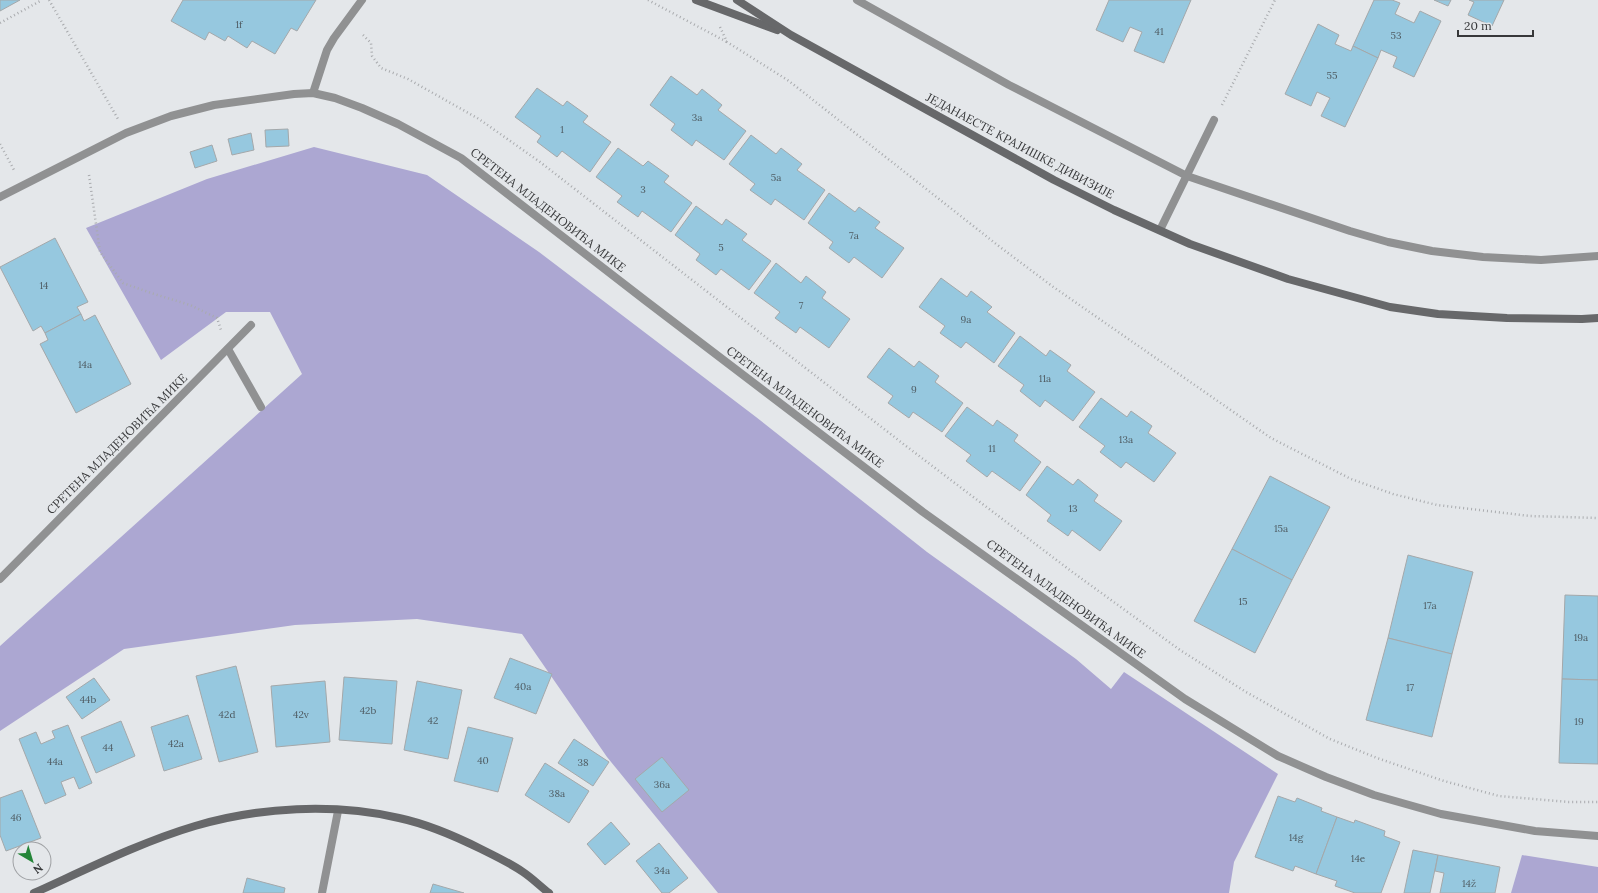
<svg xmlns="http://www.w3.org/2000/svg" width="1598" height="893" viewBox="0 0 1598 893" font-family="Lora,serif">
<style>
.forest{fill:#aca7d2}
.building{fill:#96c8df;stroke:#a4a8aa}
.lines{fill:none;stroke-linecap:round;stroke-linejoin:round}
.path{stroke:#a9abae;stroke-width:2.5;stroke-dasharray:1 3;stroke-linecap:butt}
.lane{stroke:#909192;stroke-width:8}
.street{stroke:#909192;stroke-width:8}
.secondary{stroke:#67686a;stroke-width:8}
.labels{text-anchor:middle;stroke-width:3;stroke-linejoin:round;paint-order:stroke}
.number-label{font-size:10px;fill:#4f5c63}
.street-label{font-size:12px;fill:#37383a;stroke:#e4e7ea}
</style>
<rect width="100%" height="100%" fill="#e4e7ea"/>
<!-- forest -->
<g class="forest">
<polygon points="314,147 427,175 539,252 756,417 927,552 1076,659 1111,689 1124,672 1278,774 1234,862 1229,893 718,893 607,757 522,634 417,619 295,625 124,649 0,731 0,646 302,374 270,312 226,312 161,360 86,228 207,179"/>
<polygon points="1522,855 1598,867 1598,893 1511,893"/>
</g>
<!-- building -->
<g class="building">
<polygon points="0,0 20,0 0,11"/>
<polygon points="183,0 316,0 297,31 291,28 275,54 252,41 247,48 228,36 225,41 209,32 205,40 171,21"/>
<polygon points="1109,0 1191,0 1164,63 1134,51 1142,32 1130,27 1123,42 1096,30"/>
<polygon points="1374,0 1392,0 1400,3 1395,14 1414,23 1420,11 1441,21 1414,77 1393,67 1397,57 1381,50 1378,58 1353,46"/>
<polygon points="1434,0 1451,0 1448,6"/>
<polygon points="1469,0 1504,0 1492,26 1468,15 1474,2"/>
<polygon points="1318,24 1339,35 1335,44 1351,51 1353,46 1378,58 1345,127 1321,116 1330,98 1317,92 1311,106 1285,94"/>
<polygon points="671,76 697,95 702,89 722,105 718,110 746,131 724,160 696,140 692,146 671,130 675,124 650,105"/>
<polygon points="537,88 563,106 567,101 588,116 583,122 611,142 590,172 562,151 557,157 537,142 541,136 515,117"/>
<polygon points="288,129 289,146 266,147 265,130"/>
<polygon points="251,133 254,150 232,155 228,139"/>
<polygon points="751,135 776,154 781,148 802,164 797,170 825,190 804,220 775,199 771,205 750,190 755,184 729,164"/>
<polygon points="212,145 217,161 195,168 190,152"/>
<polygon points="618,148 643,166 648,161 669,176 664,182 692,203 671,232 642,211 638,217 617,202 622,196 596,177"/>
<polygon points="829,193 855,212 859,207 880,222 875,228 904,248 882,278 854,257 849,263 829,248 833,242 808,223"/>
<polygon points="696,206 722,225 726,219 747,234 742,240 771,261 749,290 721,269 716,275 696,260 700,254 675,235"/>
<polygon points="55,238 88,302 77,307 81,314 45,333 41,326 33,331 0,267"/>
<polygon points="776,263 801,283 806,276 826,292 822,298 850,319 829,348 800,327 796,333 775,318 780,312 754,293"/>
<polygon points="941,278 967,297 971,291 992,307 987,312 1015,333 994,363 966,342 961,348 940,333 945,326 919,307"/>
<polygon points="81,314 84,321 95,315 131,384 76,413 40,344 48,340 45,333"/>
<polygon points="1020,336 1046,356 1050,350 1071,365 1067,371 1095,392 1073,421 1045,400 1040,407 1020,391 1024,385 998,366"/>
<polygon points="889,348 914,367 919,361 939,376 935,382 963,403 942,432 913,412 909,418 888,403 893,396 867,377"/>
<polygon points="1101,398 1127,417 1131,411 1152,426 1148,433 1176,453 1154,482 1126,462 1121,468 1100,452 1105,446 1079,427"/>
<polygon points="967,407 993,426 997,420 1018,435 1014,441 1041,462 1020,491 992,471 987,477 966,461 971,455 945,436"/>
<polygon points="1047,466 1073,485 1078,479 1098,495 1094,501 1122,521 1100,551 1072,530 1068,536 1047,521 1051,515 1026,495"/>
<polygon points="1270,476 1330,507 1292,580 1232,549"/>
<polygon points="1232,549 1292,580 1255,653 1194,621"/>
<polygon points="1408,555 1473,572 1452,654 1388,638"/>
<polygon points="1565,595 1598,596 1598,680 1562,679"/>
<polygon points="1388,638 1452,654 1432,737 1366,720"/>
<polygon points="510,658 552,674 536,714 494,698"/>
<polygon points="236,666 258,752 219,762 196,676"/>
<polygon points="344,677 397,681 392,744 339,740"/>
<polygon points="94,678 110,700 82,719 66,697"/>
<polygon points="1562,679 1598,680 1598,764 1559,763"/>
<polygon points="325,681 330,742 276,747 271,686"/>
<polygon points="417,681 462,690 448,759 404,750"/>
<polygon points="188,715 202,759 164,771 151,727"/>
<polygon points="121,721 135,756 96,773 81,737"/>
<polygon points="68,725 92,783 79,789 74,777 61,782 66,795 45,804 19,739 36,732 41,744 55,738 52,731"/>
<polygon points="468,727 513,738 498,792 454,781"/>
<polygon points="574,739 609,762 593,786 558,763"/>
<polygon points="662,757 689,790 662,812 635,779"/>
<polygon points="545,763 589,791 569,823 525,795"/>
<polygon points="22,790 41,838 6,851 0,835 0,798"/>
<polygon points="1278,796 1295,802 1297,798 1322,808 1321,811 1337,817 1316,874 1295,866 1293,871 1255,857"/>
<polygon points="1337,817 1354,823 1355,820 1385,831 1384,836 1400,842 1381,893 1355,893 1335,886 1337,881 1316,874"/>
<polygon points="611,822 630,844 605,865 587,844"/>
<polygon points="659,843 688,878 669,893 662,893 636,861"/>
<polygon points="1413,850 1438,855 1430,893 1404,893"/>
<polygon points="1438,855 1500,867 1495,893 1440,893 1444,873 1435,871"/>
<polygon points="247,878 285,888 284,893 243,893"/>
<polygon points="433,884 464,893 430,893"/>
</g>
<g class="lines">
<!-- path -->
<g class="path">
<polyline points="49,0 118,119"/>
<polyline points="648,0 727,42"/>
<polyline points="0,23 42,0"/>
<polyline points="720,27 727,42 789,81 1000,247 1052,286 1271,438 1351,479 1393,494 1437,505 1530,516 1598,518"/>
<polyline points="363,35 371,43 372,56 381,68 408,79 479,119 540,162 906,446 1071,571 1180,650 1246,692 1330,739 1377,758 1444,781 1499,796 1569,802 1598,802"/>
<polyline points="1222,105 1275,0"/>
<polyline points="0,144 14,170"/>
<polyline points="89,175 100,252 123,283 151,293 190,305 217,318 221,330"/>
</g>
<!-- lane -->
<g class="lane">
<polyline points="857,0 1009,85 1187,176 1350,231 1388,242 1432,251 1483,257 1541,260 1598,256"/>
<polyline points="1160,230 1214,120"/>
<polyline points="228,349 261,407"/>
</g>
<!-- street -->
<g class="street">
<polyline points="313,93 327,50 334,38 362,0"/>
<polyline points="0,197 126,133 171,116 214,105 294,94 313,93 335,98 362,108 398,124 461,158 646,301 923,512 1185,699 1278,756 1326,777 1374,795 1441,814 1535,831 1598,836"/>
<polyline points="0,579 251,325"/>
<polyline points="322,893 338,811"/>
</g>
<!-- secondary -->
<g class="secondary">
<polyline points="696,0 777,30"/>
<polyline points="737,0 791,35 1054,180 1114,210 1190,244 1288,279 1390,307 1438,314 1507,318 1582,319 1598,318"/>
<path d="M34 893C85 870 141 842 195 826 259 807 334 803 399 818 427 824 455 836 481 849 495 856 510 863 523 872 532 878 540 886 549 893"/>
</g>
</g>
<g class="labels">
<!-- number labels -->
<g class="number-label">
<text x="239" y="28">1f</text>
<text x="1159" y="35">41</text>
<text x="1396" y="39">53</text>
<text x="1332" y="79">55</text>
<text x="697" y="121">3a</text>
<text x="562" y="133">1</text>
<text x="776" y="181">5a</text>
<text x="643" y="193">3</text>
<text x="854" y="239">7a</text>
<text x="721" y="251">5</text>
<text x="44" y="289">14</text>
<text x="801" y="309">7</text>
<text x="966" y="323">9a</text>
<text x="85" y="368">14a</text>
<text x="1045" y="382">11a</text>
<text x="914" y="393">9</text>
<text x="1126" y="443">13a</text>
<text x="992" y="452">11</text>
<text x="1073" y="512">13</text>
<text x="1281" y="532">15a</text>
<text x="1243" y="605">15</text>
<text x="1430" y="609">17a</text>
<text x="1581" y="641">19a</text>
<text x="523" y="690">40a</text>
<text x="1410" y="691">17</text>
<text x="88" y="703">44b</text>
<text x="368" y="714">42b</text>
<text x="227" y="718">42d</text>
<text x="301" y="718">42v</text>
<text x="433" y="724">42</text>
<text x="1579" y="725">19</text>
<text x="176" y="747">42a</text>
<text x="108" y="751">44</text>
<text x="483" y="764">40</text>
<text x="55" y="765">44a</text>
<text x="583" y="766">38</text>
<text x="662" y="788">36a</text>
<text x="557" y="797">38a</text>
<text x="16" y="821">46</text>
<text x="1296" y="841">14g</text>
<text x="1358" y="862">14e</text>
<text x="662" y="874">34a</text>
<text x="1469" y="887">14ž</text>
</g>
<!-- street labels -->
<g class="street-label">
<text transform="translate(1020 146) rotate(28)" y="4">ЈЕДАНАЕСТЕ КРАЈИШКЕ ДИВИЗИЈЕ</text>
<text transform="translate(548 210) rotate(38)" y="4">СРЕТЕНА МЛАДЕНОВИЋА МИКЕ</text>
<text transform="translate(805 407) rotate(37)" y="4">СРЕТЕНА МЛАДЕНОВИЋА МИКЕ</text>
<text transform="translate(117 444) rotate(-45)" y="4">СРЕТЕНА МЛАДЕНОВИЋА МИКЕ</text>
<text transform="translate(1066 599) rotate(36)" y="4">СРЕТЕНА МЛАДЕНОВИЋА МИКЕ</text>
</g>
</g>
<!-- north arrow -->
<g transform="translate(32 861) rotate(142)"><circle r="19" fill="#e4e7ea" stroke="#9fa1a4"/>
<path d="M0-3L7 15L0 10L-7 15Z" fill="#248538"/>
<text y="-6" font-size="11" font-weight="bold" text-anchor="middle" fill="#37383a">N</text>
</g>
<!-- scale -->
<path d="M1458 30v6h75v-6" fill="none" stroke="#37383a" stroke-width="2"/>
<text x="1464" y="30" font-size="12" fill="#37383a" stroke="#e4e7ea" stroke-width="3" paint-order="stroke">20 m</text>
</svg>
